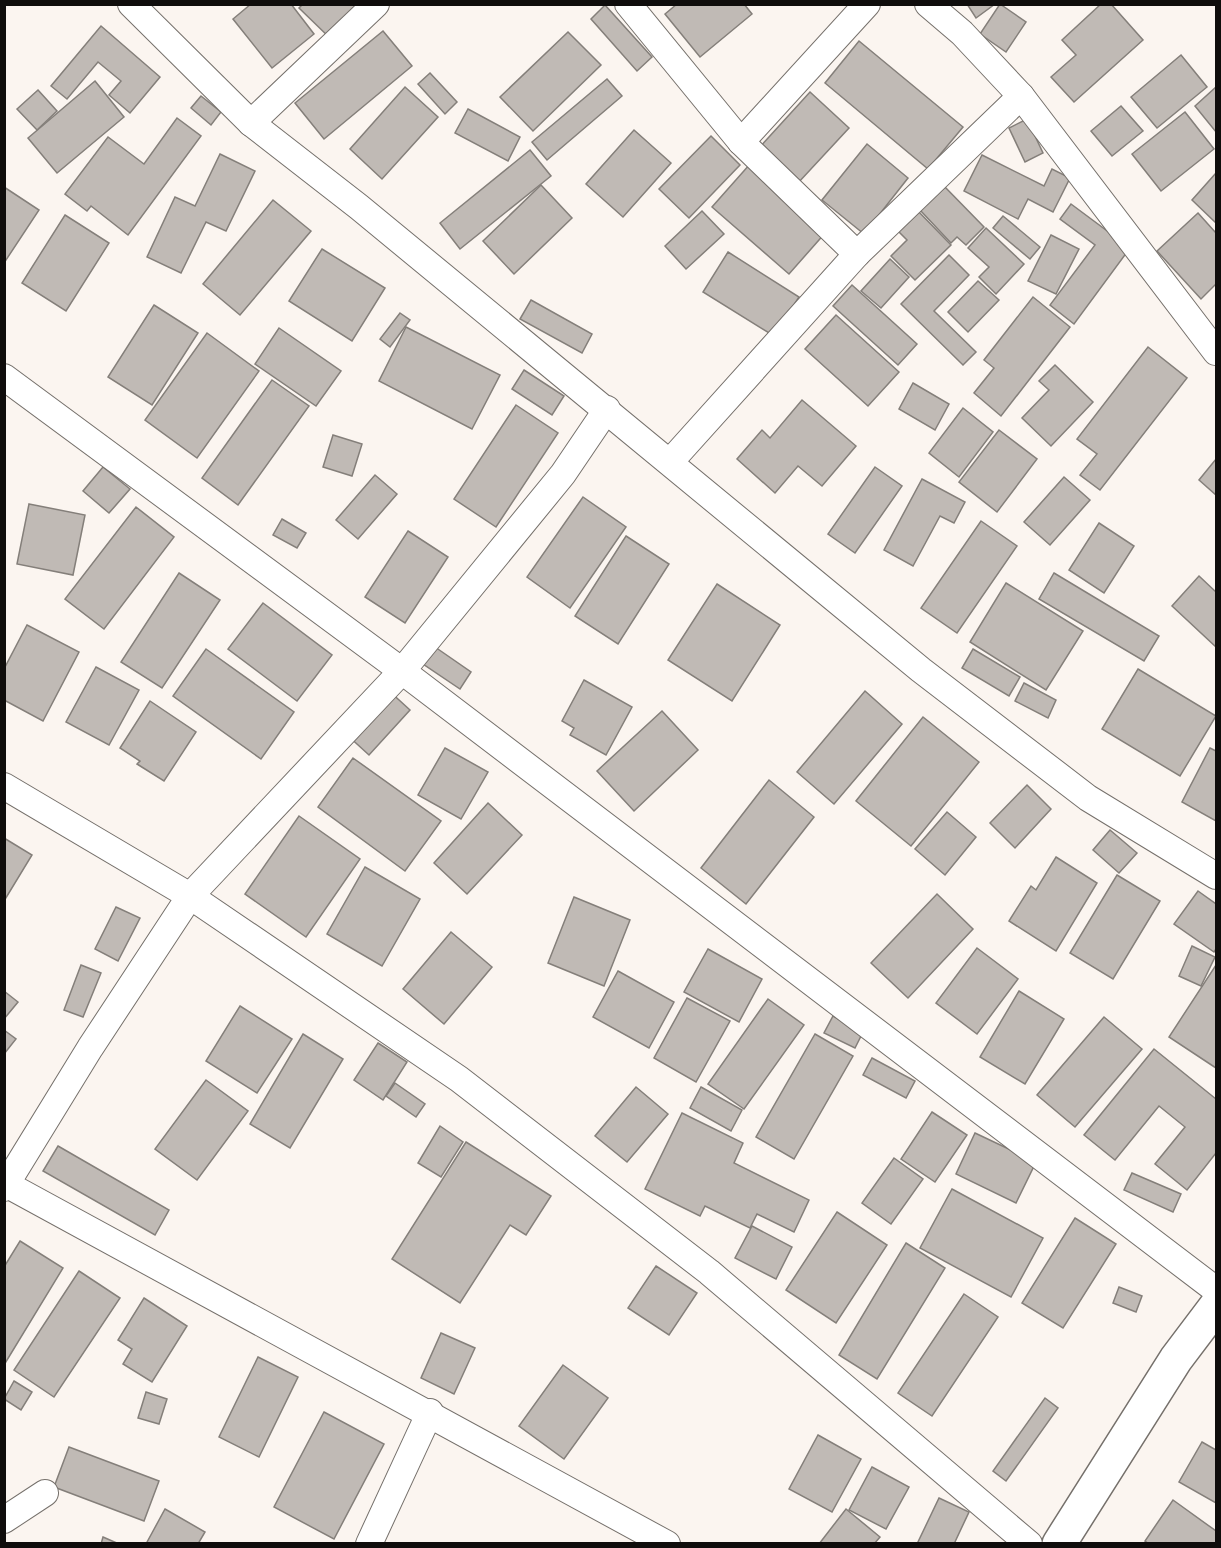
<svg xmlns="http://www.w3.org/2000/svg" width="1221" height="1548" viewBox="0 0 1221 1548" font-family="Karla,sans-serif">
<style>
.building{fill:#c0bab5;stroke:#847f7a;stroke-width:1.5}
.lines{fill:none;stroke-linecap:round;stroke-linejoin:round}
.street-casing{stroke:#75706b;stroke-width:28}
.secondary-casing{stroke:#75706b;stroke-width:36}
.street{stroke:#fff;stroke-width:26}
.secondary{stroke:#fff;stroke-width:33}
</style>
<rect width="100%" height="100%" fill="#fbf5f0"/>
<!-- building -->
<g class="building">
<polygon points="251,4 291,4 314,34 272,68 233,19"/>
<polygon points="303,4 367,4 333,41 299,8"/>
<polygon points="677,4 744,4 752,14 700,57 665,14"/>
<polygon points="967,4 995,4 976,18"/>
<polygon points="1000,4 1026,22 1006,52 980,34"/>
<polygon points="1101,4 1111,4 1143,40 1074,102 1051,77 1076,55 1062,40"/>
<polygon points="605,5 652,57 637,71 591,19"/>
<polygon points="101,26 160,77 130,113 109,95 121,81 98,62 67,99 51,86"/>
<polygon points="383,31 412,66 324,139 295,103"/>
<polygon points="568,32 601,65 533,131 500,97"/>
<polygon points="859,41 963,127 928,169 825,83"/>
<polygon points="1181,55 1207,87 1157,128 1131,97"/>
<polygon points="430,73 457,102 445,114 418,84"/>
<polygon points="607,79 622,96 547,160 532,142"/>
<polygon points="95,81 124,117 57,173 28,138"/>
<polygon points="405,87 438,117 382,179 350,149"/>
<polygon points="1216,87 1216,132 1195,106"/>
<polygon points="38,90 57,111 37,130 17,109"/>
<polygon points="810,92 849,128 798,183 759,148"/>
<polygon points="201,96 221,112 211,125 191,108"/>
<polygon points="1121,106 1143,131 1112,156 1091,131"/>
<polygon points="468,109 520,137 508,161 455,133"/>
<polygon points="1185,112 1214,149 1161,191 1132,154"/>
<polygon points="177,118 201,136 128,235 91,206 87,211 65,194 108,137 144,164"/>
<polygon points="1027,119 1043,153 1025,162 1009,128"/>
<polygon points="634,130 671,163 623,217 586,184"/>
<polygon points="711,136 740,165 689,218 659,189"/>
<polygon points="867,144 908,178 864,234 822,200"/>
<polygon points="530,150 551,176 460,249 440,223"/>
<polygon points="220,154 255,171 226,231 206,222 181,273 147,257 175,197 195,206"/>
<polygon points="982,155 1044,186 1052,169 1070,178 1053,212 1028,199 1018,219 964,191"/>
<polygon points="750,164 826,232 789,274 712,207"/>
<polygon points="1216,173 1216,223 1192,200"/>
<polygon points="541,185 572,218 514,274 483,241"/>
<polygon points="944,186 984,227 966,245 957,237 951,243 920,210"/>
<polygon points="4,187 39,210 4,263"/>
<polygon points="273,200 311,231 240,315 203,284"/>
<polygon points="1071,204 1130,248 1074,324 1050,305 1095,245 1060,219"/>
<polygon points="702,211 724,234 686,269 665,246"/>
<polygon points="918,211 951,245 915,280 891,256 907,240 898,231"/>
<polygon points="1198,213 1216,233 1216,284 1201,299 1157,251"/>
<polygon points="65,215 109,243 66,311 22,283"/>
<polygon points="1003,216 1040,247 1030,259 993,228"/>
<polygon points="986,228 1024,264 996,294 979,277 989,267 968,248"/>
<polygon points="1051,235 1079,249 1056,294 1028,281"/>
<polygon points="322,249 385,288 352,341 289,301"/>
<polygon points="728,252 799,297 774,336 703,292"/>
<polygon points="949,255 969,275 934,311 976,352 963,365 901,304"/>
<polygon points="890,259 909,277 881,308 861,291"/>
<polygon points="978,281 999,300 968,332 948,312"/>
<polygon points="852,285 917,344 898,365 833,306"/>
<polygon points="1033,297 1070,327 1001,416 974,393 994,368 984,360"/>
<polygon points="531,300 592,334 582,353 520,319"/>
<polygon points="154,305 198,333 152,405 108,377"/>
<polygon points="400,313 410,320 390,347 380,339"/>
<polygon points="836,315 899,372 868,406 805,349"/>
<polygon points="406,327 500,375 472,429 379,381"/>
<polygon points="279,328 341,371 316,406 255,364"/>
<polygon points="207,333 259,371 197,458 145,420"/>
<polygon points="1148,347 1187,378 1100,490 1080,475 1097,454 1077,439"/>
<polygon points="1055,365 1093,402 1051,446 1022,418 1049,390 1039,381"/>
<polygon points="524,370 564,396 552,415 512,389"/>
<polygon points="272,380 309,406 238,505 202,478"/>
<polygon points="913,383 949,404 935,430 899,409"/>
<polygon points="802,400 856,446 822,486 798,466 775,493 737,459 762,430 770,438"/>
<polygon points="516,405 558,433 496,527 454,499"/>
<polygon points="963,408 993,432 959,477 929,453"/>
<polygon points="999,430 1037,459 997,512 959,482"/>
<polygon points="333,435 362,444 352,476 323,467"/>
<polygon points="1216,459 1216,495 1199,480"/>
<polygon points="103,467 130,489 109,513 83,491"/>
<polygon points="875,467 902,486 855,553 828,534"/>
<polygon points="375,475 397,494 358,539 336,520"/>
<polygon points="1064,477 1090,500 1050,545 1024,522"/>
<polygon points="922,479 965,502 954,523 940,516 913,566 884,550"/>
<polygon points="583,497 626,527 570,608 527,577"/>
<polygon points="29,504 85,515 73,575 17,564"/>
<polygon points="136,507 174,537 104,629 65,599"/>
<polygon points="282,519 306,533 297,548 273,535"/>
<polygon points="981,521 1017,546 957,633 921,608"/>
<polygon points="1099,523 1134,546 1104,593 1069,570"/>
<polygon points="408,531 448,557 405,623 365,597"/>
<polygon points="626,536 669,564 618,644 575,616"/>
<polygon points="179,573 220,600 162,688 121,662"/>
<polygon points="1054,573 1159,636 1144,661 1039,599"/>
<polygon points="1199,576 1216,592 1216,647 1172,606"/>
<polygon points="1006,583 1083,631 1046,690 970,642"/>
<polygon points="717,584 780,625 732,701 668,660"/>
<polygon points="263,603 332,655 297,701 228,649"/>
<polygon points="27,625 79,652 43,721 4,700 4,669"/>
<polygon points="435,647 471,672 460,689 423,664"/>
<polygon points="206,649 294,712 261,759 173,696"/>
<polygon points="973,649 1020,677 1009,696 962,668"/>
<polygon points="96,667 139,690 109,745 66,722"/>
<polygon points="1138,669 1216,716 1180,776 1102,729"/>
<polygon points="584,680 632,707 606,755 570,735 574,728 562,721"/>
<polygon points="1024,683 1056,700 1048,718 1015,701"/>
<polygon points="387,689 410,710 369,755 346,734"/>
<polygon points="865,691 902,724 834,804 797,772"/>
<polygon points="150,701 196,732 164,781 137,764 140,761 120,748"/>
<polygon points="662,711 698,750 634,811 597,771"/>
<polygon points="923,717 979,762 911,846 856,801"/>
<polygon points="445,748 488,772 461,819 418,795"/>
<polygon points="1210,748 1216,751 1216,821 1182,802"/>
<polygon points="353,758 441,821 405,871 318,807"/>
<polygon points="769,780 814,817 746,904 701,868"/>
<polygon points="1027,785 1051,809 1015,848 990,823"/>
<polygon points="488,803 522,835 467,894 434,863"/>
<polygon points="947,812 976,837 945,875 915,849"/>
<polygon points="299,816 360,859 306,937 245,894"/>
<polygon points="1110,830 1137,853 1119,873 1093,850"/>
<polygon points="4,838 32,855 4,901"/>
<polygon points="1056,857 1097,883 1056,951 1009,921 1031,886 1036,890"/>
<polygon points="365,867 420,899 382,966 327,934"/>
<polygon points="1117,875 1160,901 1113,979 1070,953"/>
<polygon points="1198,891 1216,904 1216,949 1214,952 1174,924"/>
<polygon points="937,894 973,929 908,998 871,963"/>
<polygon points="574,897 630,920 604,986 548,963"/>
<polygon points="116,907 140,918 118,961 95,949"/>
<polygon points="451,932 492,967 444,1024 403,989"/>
<polygon points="1192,946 1215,957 1201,986 1179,976"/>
<polygon points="977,948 1018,979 977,1034 936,1003"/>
<polygon points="708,949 762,979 739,1022 684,992"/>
<polygon points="81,965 101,973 83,1017 64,1010"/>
<polygon points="1216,965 1216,1068 1169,1037"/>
<polygon points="618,971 674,1002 649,1048 593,1017"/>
<polygon points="4,991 18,1002 4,1019"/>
<polygon points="1019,991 1064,1019 1025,1084 980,1057"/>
<polygon points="687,998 730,1021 696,1082 654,1058"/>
<polygon points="768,999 804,1025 744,1109 708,1084"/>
<polygon points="240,1006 292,1039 257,1093 206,1061"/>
<polygon points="833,1016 863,1032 855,1048 824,1033"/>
<polygon points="1104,1017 1142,1049 1075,1127 1037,1095"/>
<polygon points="4,1030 16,1039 4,1054"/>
<polygon points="303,1034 343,1059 290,1148 250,1124"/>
<polygon points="815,1034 853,1056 794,1159 756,1137"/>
<polygon points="378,1043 407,1062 383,1100 354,1080"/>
<polygon points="1154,1049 1216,1099 1216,1153 1187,1190 1155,1164 1185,1127 1159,1106 1115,1160 1084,1135"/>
<polygon points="872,1058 915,1081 906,1098 863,1075"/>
<polygon points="206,1080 248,1111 197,1180 155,1149"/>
<polygon points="395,1083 425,1104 416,1117 386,1096"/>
<polygon points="636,1087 668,1114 627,1162 595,1136"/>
<polygon points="701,1087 742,1110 731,1131 690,1108"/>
<polygon points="932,1112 967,1135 935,1182 901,1159"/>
<polygon points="682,1113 743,1143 734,1163 809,1200 794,1232 757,1214 750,1228 705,1206 700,1216 645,1189"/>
<polygon points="440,1126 463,1142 441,1177 418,1163"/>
<polygon points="975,1133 1036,1162 1016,1203 956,1174"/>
<polygon points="466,1142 551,1196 526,1235 510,1225 460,1303 392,1259"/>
<polygon points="58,1146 169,1210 155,1235 43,1171"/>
<polygon points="894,1158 923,1179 891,1224 862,1203"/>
<polygon points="1132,1173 1181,1194 1173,1212 1124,1190"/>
<polygon points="952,1189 1043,1238 1011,1297 920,1248"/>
<polygon points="837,1212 887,1245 836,1323 786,1290"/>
<polygon points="1075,1218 1116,1244 1063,1328 1022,1303"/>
<polygon points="752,1226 792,1247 776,1279 735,1258"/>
<polygon points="20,1241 63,1268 4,1365 4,1267"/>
<polygon points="906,1243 945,1268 877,1379 839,1355"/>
<polygon points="656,1266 697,1293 669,1335 628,1308"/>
<polygon points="79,1271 120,1298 54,1397 14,1370"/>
<polygon points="1119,1287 1142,1296 1136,1312 1113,1303"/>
<polygon points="964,1294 998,1317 932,1416 898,1393"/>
<polygon points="144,1298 187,1326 152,1382 123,1364 132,1349 118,1340"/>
<polygon points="441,1333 475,1348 454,1394 421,1378"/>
<polygon points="258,1357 298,1377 259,1457 219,1437"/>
<polygon points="563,1365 608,1398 564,1459 519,1426"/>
<polygon points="14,1381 32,1392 21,1410 4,1399"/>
<polygon points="146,1392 167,1399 159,1424 138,1418"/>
<polygon points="1045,1398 1058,1408 1006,1481 993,1471"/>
<polygon points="324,1412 384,1444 334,1539 274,1507"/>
<polygon points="818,1435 861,1459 832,1512 789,1489"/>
<polygon points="1202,1442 1216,1450 1216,1503 1179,1482"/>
<polygon points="69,1447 159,1481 144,1521 54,1487"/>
<polygon points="872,1467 909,1487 886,1529 849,1510"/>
<polygon points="939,1498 969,1512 954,1544 917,1544"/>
<polygon points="1173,1500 1216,1531 1216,1544 1149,1544 1145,1541"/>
<polygon points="165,1509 205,1532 198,1544 146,1544"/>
<polygon points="846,1509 880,1537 874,1544 819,1544"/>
<polygon points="103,1537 119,1544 101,1544"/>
</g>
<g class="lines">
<defs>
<g id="street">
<polyline points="131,4 251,123 359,207 921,670 1088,798 1216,876"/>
<polyline points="628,4 741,142 857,254"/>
<polyline points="928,4 962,33 1021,96 1216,352"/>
<polyline points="251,123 376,4"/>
<polyline points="741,142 867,4"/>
<polyline points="4,377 402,671 1216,1290"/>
<polyline points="670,462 857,254 1021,96"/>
<polyline points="4,786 190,896 459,1079 709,1272 1029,1544"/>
<polyline points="4,1183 667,1544"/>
<polyline points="4,1188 90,1048 190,896 402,671 563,474 607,409"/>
<polyline points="4,1520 45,1493"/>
<polyline points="369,1544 430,1412"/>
</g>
<polyline id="secondary" points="1059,1544 1176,1359 1216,1306"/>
</defs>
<!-- street casing -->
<use href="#street" class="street-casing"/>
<!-- secondary casing -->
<use href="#secondary" class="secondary-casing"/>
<!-- street -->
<use href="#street" class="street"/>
<!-- secondary -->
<use href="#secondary" class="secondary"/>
</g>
<!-- border -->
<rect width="1221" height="1548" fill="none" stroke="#0f0d0c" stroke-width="12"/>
</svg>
